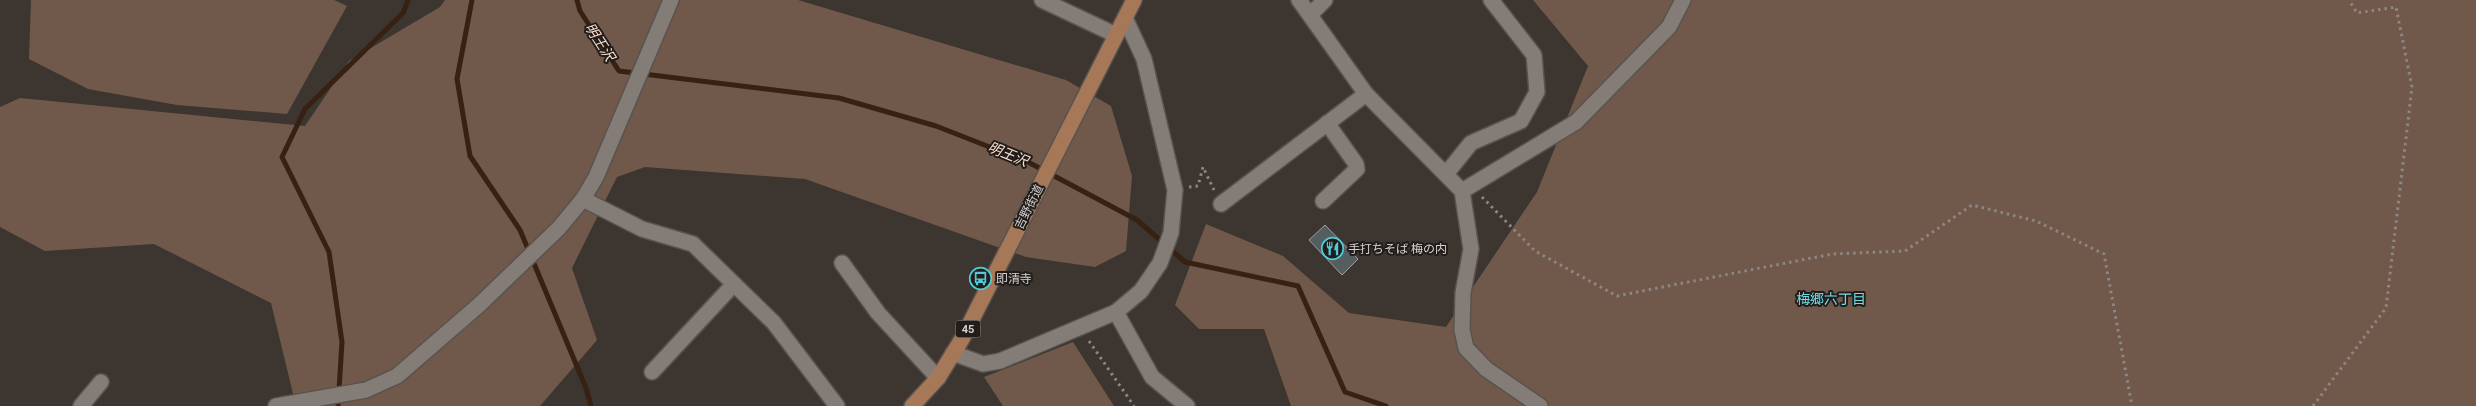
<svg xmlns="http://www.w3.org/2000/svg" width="2476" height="406" viewBox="0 0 2476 406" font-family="Roboto,'Noto Sans JP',sans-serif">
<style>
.green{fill:#70594a}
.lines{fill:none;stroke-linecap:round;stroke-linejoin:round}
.stream{stroke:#372112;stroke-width:5}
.building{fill:#545e5f;stroke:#98a3a4}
.minor-casing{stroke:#59534f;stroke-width:18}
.major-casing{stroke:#59534f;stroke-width:18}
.path{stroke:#8c8783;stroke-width:3;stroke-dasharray:2.5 4;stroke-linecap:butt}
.minor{stroke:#847c77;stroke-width:15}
.major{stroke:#a77857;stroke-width:15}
.labels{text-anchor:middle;stroke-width:4;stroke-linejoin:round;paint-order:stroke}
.shield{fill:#201d1b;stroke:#9f9c99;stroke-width:1}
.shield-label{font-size:11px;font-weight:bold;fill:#d6d2cf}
.street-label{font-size:12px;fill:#d6d2cf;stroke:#201d1b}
.poi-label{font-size:12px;fill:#d6d2cf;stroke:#201d1b;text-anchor:start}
.water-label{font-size:14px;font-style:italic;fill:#fdddca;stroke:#201d1b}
.neighbourhood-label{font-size:14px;fill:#72dde8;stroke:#201d1b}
</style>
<rect width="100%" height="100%" fill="#3c3530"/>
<!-- green -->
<g class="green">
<polygon points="31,0 334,0 347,6 287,114 177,105 88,89 29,59"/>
<polygon points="445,0 798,0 1066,80 1111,106 1132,176 1126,251 1095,267 1026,257 805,179 645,167 617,177 572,268 597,340 540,406 296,406 271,303 154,244 45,251 0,227 0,107 20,98 305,126 349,61 440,7"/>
<polygon points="1533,0 2476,0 2476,406 1291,406 1264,329 1199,329 1175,305 1206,224 1283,256 1349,313 1446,327 1537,192 1588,66"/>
<polygon points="1073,342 1114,406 1003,406 984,377"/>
</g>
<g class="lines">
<!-- stream -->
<g class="stream">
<polyline points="472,0 457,79 470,156 520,230 586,388 591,406"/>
<polyline points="577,0 580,11 619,71 839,98 936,126 1028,162 1137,220 1185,262 1298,286 1345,392 1386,406"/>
<polyline points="338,406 342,342 329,252 282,157 305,109 403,13 408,0"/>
</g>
</g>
<!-- building -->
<polygon class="building" points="1325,225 1358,259 1342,275 1309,240"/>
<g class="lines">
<defs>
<g id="minor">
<polyline points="1042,0 1116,35"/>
<polyline points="1299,0 1366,94 1462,191 1471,249 1463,293 1462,330 1466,348 1486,369 1540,406"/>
<polyline points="1310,15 1325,0"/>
<polyline points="1446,174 1471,143 1521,121 1537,92 1534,55 1491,0"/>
<polyline points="1462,191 1576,122 1669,27 1683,0"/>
<polyline points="583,199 642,229 693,244 774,323 837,406"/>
<polyline points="1323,201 1357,169 1356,164 1327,123"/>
<polyline points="1221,204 1366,94"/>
<polyline points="842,263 878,313 938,378"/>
<polyline points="1116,312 1152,377 1187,406"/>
<polyline points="953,353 983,364 1000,361 1116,312 1141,291 1160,263 1171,233 1175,190 1144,59 1125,18"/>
<polyline points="652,372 734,284"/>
<polyline points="81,406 101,382"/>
<polyline points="276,406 366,390 397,376 479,305 559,228 583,199 596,177 671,0"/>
</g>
<polyline id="major" points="912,406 938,378 962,339 1134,0"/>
</defs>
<!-- minor casing -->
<use href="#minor" class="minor-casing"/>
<!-- major casing -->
<use href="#major" class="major-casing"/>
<!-- path -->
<g class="path">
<polyline points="1189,187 1198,186 1203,167 1214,190"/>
<polyline points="1482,197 1535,251 1617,296 1832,254 1905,251 1972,205 2036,221 2104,254 2132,406"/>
<polyline points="1089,341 1134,406"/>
<polyline points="2313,406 2386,308 2412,87 2396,7 2357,13 2349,0"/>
</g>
<!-- minor -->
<use href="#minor" class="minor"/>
<!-- major -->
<use href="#major" class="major"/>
</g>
<!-- icons -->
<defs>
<symbol id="restaurant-ring" viewBox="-11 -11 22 22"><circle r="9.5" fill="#201d1b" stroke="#52cbd7" stroke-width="1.5"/><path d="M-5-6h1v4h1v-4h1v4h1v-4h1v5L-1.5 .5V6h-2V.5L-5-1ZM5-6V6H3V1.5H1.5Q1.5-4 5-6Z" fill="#52cbd7"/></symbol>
<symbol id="bus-ring" viewBox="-11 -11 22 22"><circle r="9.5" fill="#201d1b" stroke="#52cbd7" stroke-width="1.5"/><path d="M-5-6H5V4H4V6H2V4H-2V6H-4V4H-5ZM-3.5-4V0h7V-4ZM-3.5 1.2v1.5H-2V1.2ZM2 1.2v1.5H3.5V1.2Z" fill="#52cbd7"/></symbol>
</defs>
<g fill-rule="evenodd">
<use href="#restaurant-ring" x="1320" y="236" width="25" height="25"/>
<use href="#bus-ring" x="968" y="266" width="25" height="25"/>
</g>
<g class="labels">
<!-- shield labels -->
<rect class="shield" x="955.5" y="320.5" width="25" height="17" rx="4"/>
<g class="shield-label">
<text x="968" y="333">45</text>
</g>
<!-- street labels -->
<g class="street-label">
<text transform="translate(1029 207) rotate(-63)" y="4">吉野街道</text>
</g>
<!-- poi labels -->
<g class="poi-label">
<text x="1348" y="253">手打ちそば 梅の内</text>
<text x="996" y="283">即清寺</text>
</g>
<!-- water labels -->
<g class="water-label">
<text transform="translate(600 42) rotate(57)" y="5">明王沢</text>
<text transform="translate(1008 154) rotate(22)" y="5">明王沢</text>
</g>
<!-- neighbourhood labels -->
<g class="neighbourhood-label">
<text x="1831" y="304">梅郷六丁目</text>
</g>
</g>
</svg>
